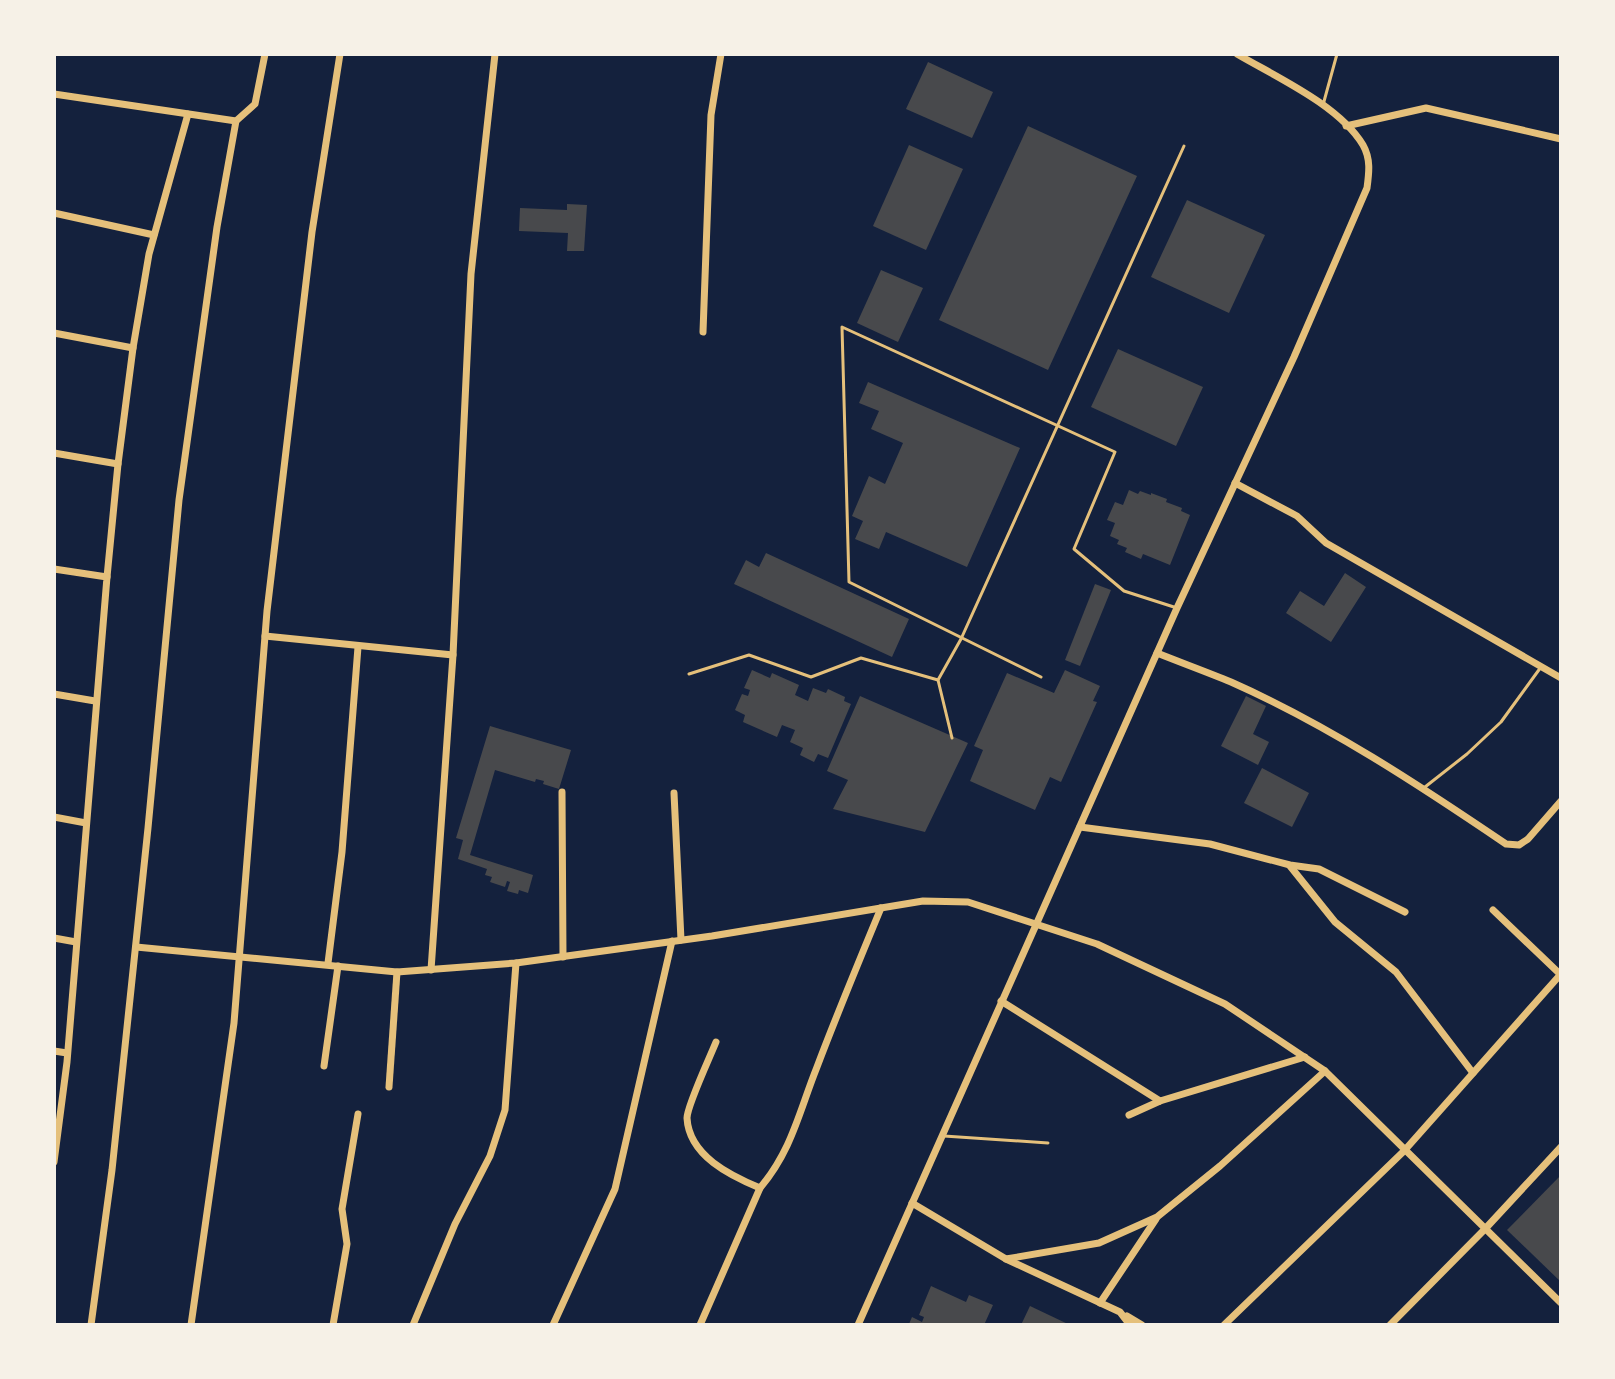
<svg xmlns="http://www.w3.org/2000/svg" width="1615" height="1379" viewBox="0 0 1615 1379" font-family="'Sofia Sans Condensed',sans-serif">
<style>
.building{fill:#48494c}
.lines{fill:none;stroke-linecap:round;stroke-linejoin:round}
.service{stroke:#e5c07b;stroke-width:3}
.minor{stroke:#e5c07b;stroke-width:7}
</style>
<rect width="100%" height="100%" fill="#14213d"/>
<!-- building -->
<g class="building">
<polygon points="928,62 993,92 972,138 906,109"/>
<polygon points="1028,126 1137,176 1048,370 939,320"/>
<polygon points="909,145 963,169 926,250 873,226"/>
<polygon points="1187,200 1265,235 1229,313 1151,277"/>
<polygon points="567,204 587,205 584,251 567,251 568,233 519,231 520,208 567,210"/>
<polygon points="881,270 923,288 898,342 857,323"/>
<polygon points="1118,349 1203,387 1176,446 1091,407"/>
<polygon points="868,382 1020,448 967,567 886,532 879,549 855,539 863,521 852,516 869,476 885,484 903,443 871,429 879,411 859,403"/>
<polygon points="1129,490 1138,494 1140,491 1151,495 1151,493 1167,499 1166,502 1182,508 1181,511 1190,515 1170,565 1143,554 1141,559 1125,552 1127,548 1117,544 1119,540 1110,536 1115,523 1107,520 1115,502 1123,505"/>
<polygon points="766,553 909,619 892,657 734,584 746,560 759,567"/>
<polygon points="1345,573 1366,587 1331,642 1286,613 1300,591 1324,606"/>
<polygon points="1095,584 1111,590 1080,666 1065,660"/>
<polygon points="752,670 770,678 772,673 799,685 795,695 808,701 813,688 826,693 828,689 845,697 844,701 851,704 828,758 818,754 814,762 800,755 803,748 790,742 795,730 782,725 777,737 743,722 745,715 735,710 742,694 748,696 750,690 744,688"/>
<polygon points="1065,670 1100,686 1093,701 1097,702 1061,782 1050,777 1035,810 970,781 983,750 974,746 1007,673 1054,693"/>
<polygon points="860,696 968,743 925,832 833,809 848,780 827,771"/>
<polygon points="1246,696 1266,706 1253,734 1269,742 1258,765 1221,746"/>
<polygon points="490,726 571,750 559,789 543,784 544,781 536,779 535,782 495,770 470,855 533,875 528,893 519,890 518,894 507,891 510,882 507,881 505,887 490,882 492,877 485,875 487,869 458,859 463,840 456,838"/>
<polygon points="1262,768 1309,793 1292,827 1244,803"/>
<polygon points="1561,1175 1561,1282 1507,1230"/>
<polygon points="931,1286 966,1302 969,1295 993,1305 984,1325 909,1324 912,1317 922,1322 924,1317 919,1315"/>
<polygon points="1030,1306 1070,1325 1021,1325"/>
</g>
<g class="lines">
<!-- service -->
<g class="service">
<polyline points="1323,105 1337,54"/>
<polyline points="689,674 749,655 811,677 861,658 938,680"/>
<polyline points="1041,677 849,582 842,327 1115,452 1074,549 1124,591 1177,608"/>
<polyline points="952,738 938,680 961,639 1184,146"/>
<polyline points="1425,787 1467,754 1501,722 1541,667"/>
<polyline points="944,1136 1048,1143"/>
</g>
<!-- minor -->
<g class="minor">
<polyline points="54,94 236,121"/>
<polyline points="1346,126 1426,108 1561,139"/>
<polyline points="54,213 154,235"/>
<polyline points="703,332 711,115 721,54"/>
<polyline points="54,333 133,348"/>
<polyline points="54,453 118,464 107,577"/>
<polyline points="118,464 133,348 149,254 188,114"/>
<polyline points="1235,483 1297,516 1326,543 1561,678"/>
<polyline points="54,569 107,577 67,1062 54,1162"/>
<polyline points="265,636 453,655"/>
<path d="M1157 653C1182 663 1207 672 1231 682 1328 725 1419 785 1506 844L1519 845 1528 839 1561 801"/>
<polyline points="54,694 95,701"/>
<polyline points="562,792 563,957"/>
<polyline points="674,793 681,940"/>
<polyline points="54,817 86,823"/>
<polyline points="1080,827 1210,844 1290,865 1319,869 1405,912"/>
<polyline points="1290,866 1335,922 1396,972 1473,1073"/>
<polyline points="1493,910 1561,975"/>
<polyline points="54,938 76,942"/>
<polyline points="136,947 397,972 516,963 712,936 923,901 968,902 1097,944 1225,1004 1325,1071 1561,1303"/>
<polyline points="328,963 342,852 358,647"/>
<polyline points="431,970 453,655 471,274 495,54"/>
<polyline points="1001,1001 1160,1101"/>
<path d="M716 1042C710 1057 687 1106 687 1118 689 1156 731 1176 760 1188"/>
<polyline points="54,1051 67,1053"/>
<polyline points="324,1066 338,966"/>
<polyline points="389,1087 397,972"/>
<polyline points="1129,1115 1160,1101 1305,1057"/>
<polyline points="912,1203 1006,1259 1120,1312 1130,1325"/>
<polyline points="1006,1259 1099,1243 1157,1217 1220,1166 1325,1071"/>
<polyline points="1100,1303 1156,1219"/>
<polyline points="1127,1316 1142,1325"/>
<polyline points="91,1325 112,1170 148,828 179,500 217,227 236,121 255,104 265,54"/>
<polyline points="191,1325 234,1023 267,611 312,232 340,54"/>
<polyline points="333,1325 347,1244 342,1209 358,1114"/>
<polyline points="413,1325 455,1224 490,1156 505,1110 516,963"/>
<polyline points="553,1325 615,1189 672,941"/>
<path d="M700 1325 760 1188C792 1150 799 1112 817 1067 837 1014 859 961 881 908"/>
<path d="M858 1325 1177 608 1294 357 1367 188C1369 173 1371 159 1363 145 1339 105 1276 77 1237 54"/>
<polyline points="1224,1325 1404,1151 1560,975"/>
<polyline points="1390,1325 1485,1229 1561,1147"/>
</g>
</g>
<!-- border -->
<rect width="1615" height="1379" fill="none" stroke="#f6f1e7" stroke-width="112"/>
</svg>
